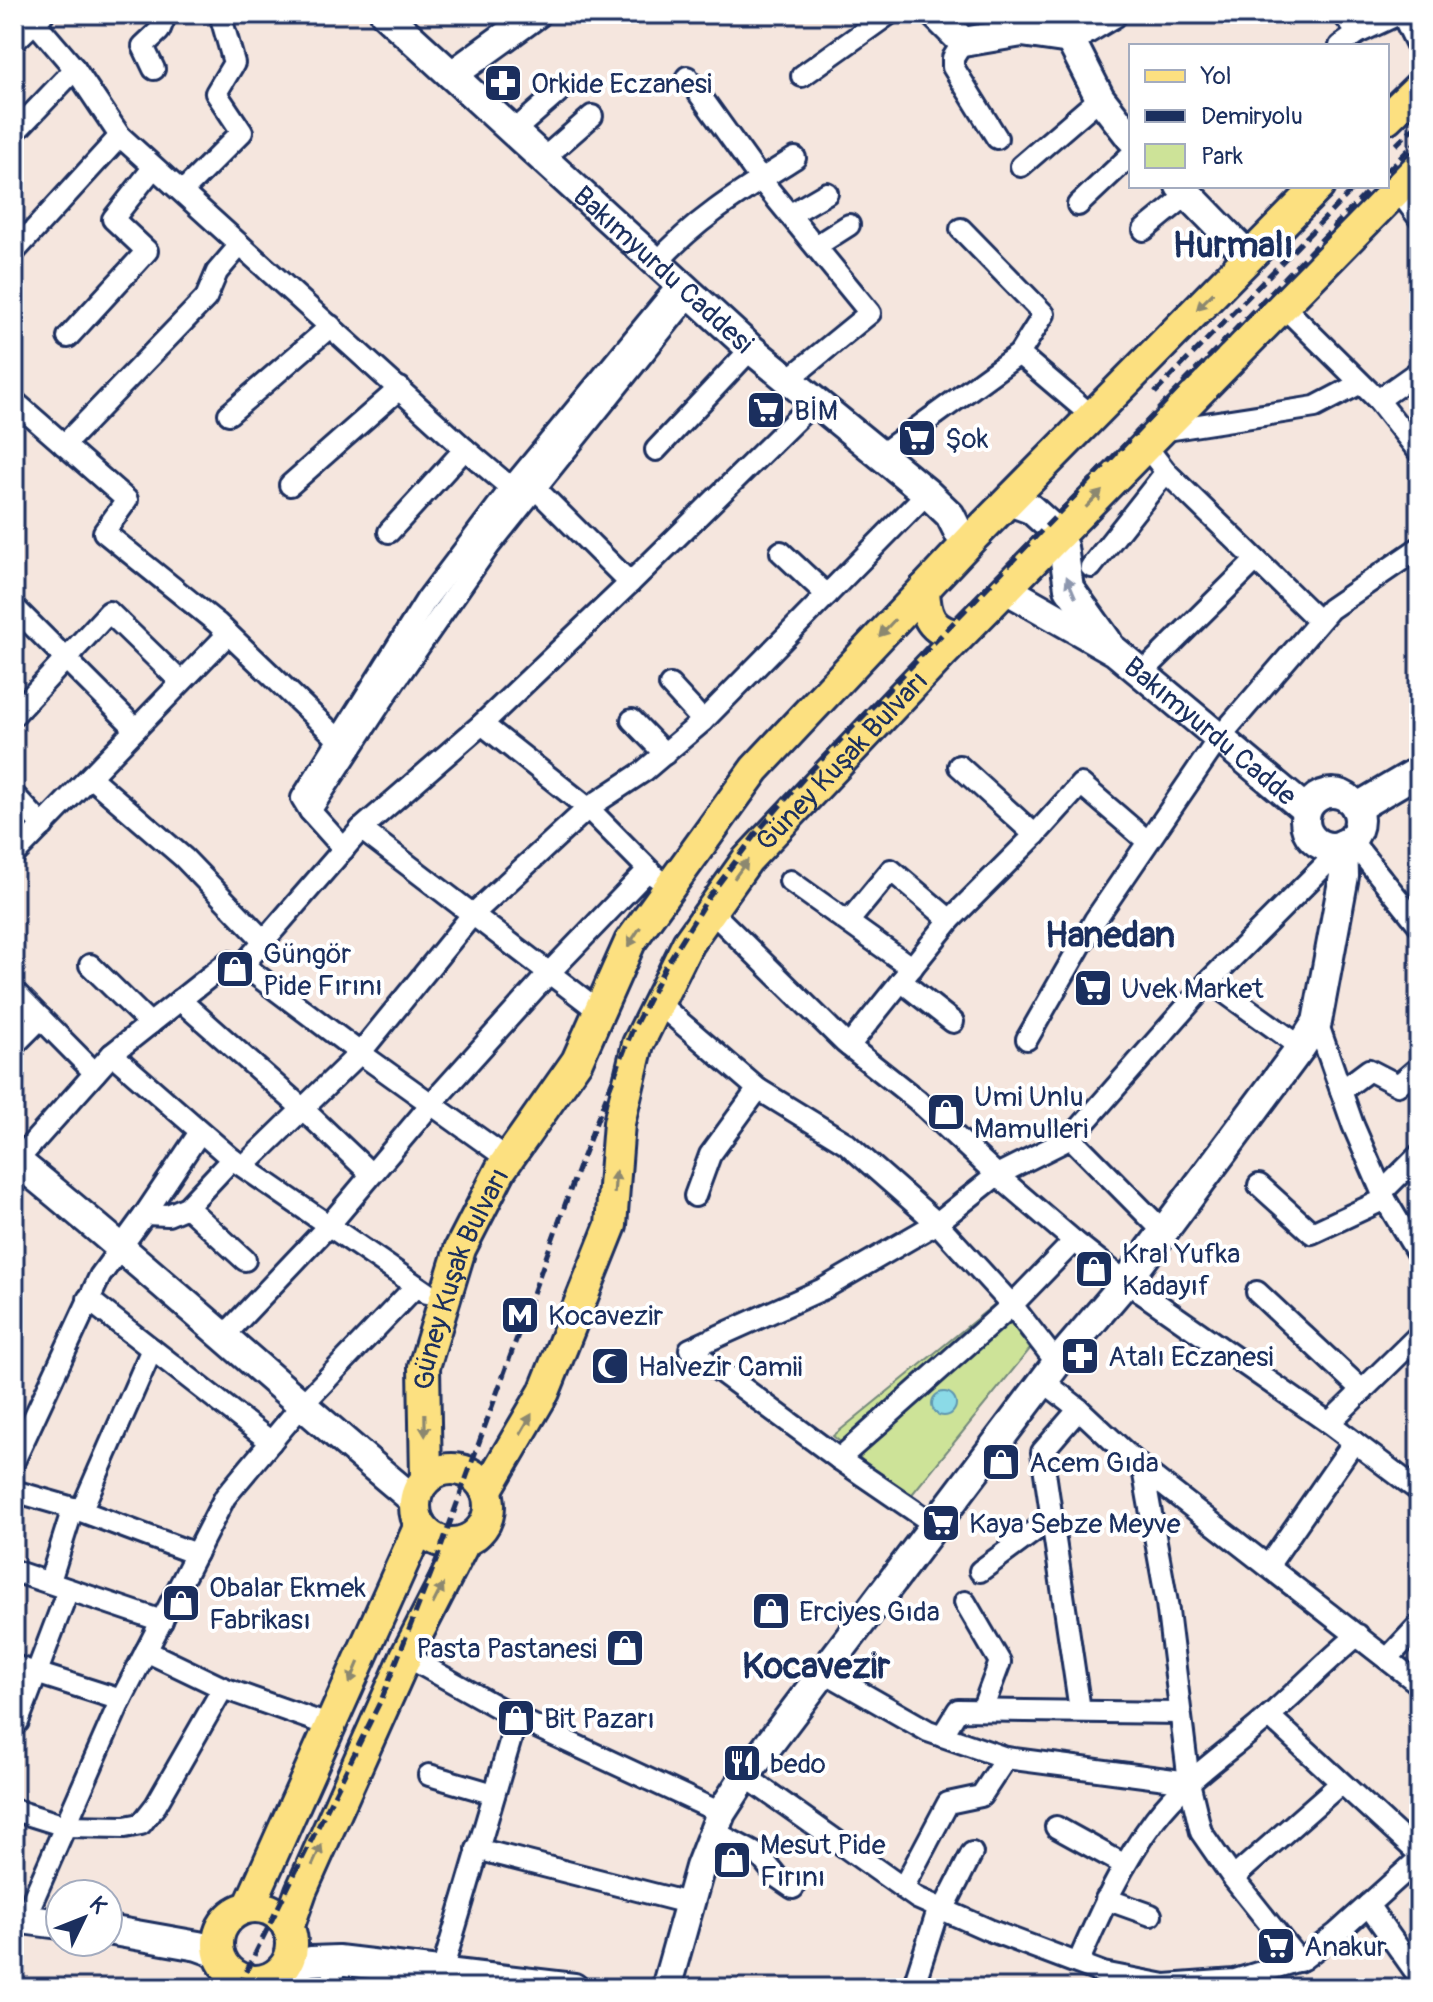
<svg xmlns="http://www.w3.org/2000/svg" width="1433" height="2002" viewBox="0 0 1433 2002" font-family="Pangolin,sans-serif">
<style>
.green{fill:#cde398;stroke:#74897b;stroke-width:2}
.water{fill:#8bdae7;stroke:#5e96b0;stroke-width:2}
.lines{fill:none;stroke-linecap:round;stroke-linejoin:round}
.street-casing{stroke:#1b2f5e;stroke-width:26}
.secondary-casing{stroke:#1b2f5e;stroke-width:34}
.primary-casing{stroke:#1b2f5e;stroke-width:36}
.street{stroke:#fff;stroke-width:20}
.secondary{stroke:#fff;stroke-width:28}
.primary{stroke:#fce080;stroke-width:30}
.rail{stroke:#1b2f5e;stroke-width:5;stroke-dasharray:12 6;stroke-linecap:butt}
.oneway{fill:#8c886f}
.oneway2{fill:#8d97ae}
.labels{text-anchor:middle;stroke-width:8;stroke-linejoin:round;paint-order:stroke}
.poi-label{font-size:28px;fill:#1b2f5e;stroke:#fff;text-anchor:start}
.street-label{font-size:28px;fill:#1b2f5e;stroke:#fff}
.district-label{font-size:36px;font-weight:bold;fill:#1b2f5e;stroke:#fff}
</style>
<rect width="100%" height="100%" fill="#f5e6de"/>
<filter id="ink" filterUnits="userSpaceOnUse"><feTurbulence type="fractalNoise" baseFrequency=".0125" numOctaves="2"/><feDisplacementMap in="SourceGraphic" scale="16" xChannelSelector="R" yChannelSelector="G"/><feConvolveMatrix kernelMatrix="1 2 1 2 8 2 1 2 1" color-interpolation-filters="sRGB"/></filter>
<g filter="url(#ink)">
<!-- green -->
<polygon class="green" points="996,1303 1030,1349 909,1498 833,1436"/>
<!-- water -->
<circle class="water" cx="944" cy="1404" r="12"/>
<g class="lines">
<defs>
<g id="street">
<polyline points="28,14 75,69 120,136 465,449 511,488"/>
<polyline points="1059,14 1070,39"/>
<polyline points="1343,14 1358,33"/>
<polyline points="1402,14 1419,49"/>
<polyline points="14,42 43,14"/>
<polyline points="963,42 953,58 953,67 997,138"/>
<polyline points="1340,46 1358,33 1399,14"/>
<polyline points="154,69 143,46 159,31 166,14"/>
<polyline points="802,76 889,14"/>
<polyline points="687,77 761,180 870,313 788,380"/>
<polyline points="514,131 563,88"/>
<polyline points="14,133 75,69"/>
<polyline points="543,159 592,116"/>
<polyline points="1021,166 1100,98"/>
<polyline points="1397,189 1419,218"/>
<polyline points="183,191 242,132 216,93 234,63 220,14"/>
<polyline points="1078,205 1131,155"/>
<polyline points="791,214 827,193"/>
<polyline points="1144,230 1188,194"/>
<polyline points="816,246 849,225"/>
<polyline points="14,252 120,136"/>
<path d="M657 263C695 219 746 189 795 158"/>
<polyline points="1283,306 1378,400 1419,452"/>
<polyline points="68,337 147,251 113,219 153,168"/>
<polyline points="1019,354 1092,416"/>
<polyline points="1378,400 1419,371"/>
<polyline points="14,401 127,500 104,532 217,623 338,739"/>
<polyline points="229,414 331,326"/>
<polyline points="1160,431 1315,407 1359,384"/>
<polyline points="64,445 206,298 217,272 240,245"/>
<polyline points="1146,446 1166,472 1318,620"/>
<polyline points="656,450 751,349"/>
<polyline points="880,455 1019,354 1044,314 961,229"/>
<polyline points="290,485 400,388"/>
<polyline points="534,487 630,583"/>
<polyline points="389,532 465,449"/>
<polyline points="781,552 827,595"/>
<polyline points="1091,567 1166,472"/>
<polyline points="14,607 136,729"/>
<polyline points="1142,673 1256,560"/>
<polyline points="670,685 703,721"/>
<polyline points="14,715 109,612 181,682"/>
<polyline points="632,720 665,754"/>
<polyline points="482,724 588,808 656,877"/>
<polyline points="959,766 1035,835"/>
<polyline points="90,777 184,858 265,942"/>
<polyline points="14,795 43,826"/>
<polyline points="310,811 395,681 489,546 691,294"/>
<polyline points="361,829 599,1011"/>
<polyline points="1350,839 1419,925"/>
<polyline points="344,849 310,811 302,798 427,599 511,488 679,284"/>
<polyline points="14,855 228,634"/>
<polyline points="790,881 912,968"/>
<polyline points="711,911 845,1043 917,1100 997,1175 1074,1241 1126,1282 1329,1423 1419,1491"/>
<polyline points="848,922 891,870 950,920"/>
<polyline points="90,965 150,1024"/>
<polyline points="243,965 360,1053 508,1159"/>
<polyline points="901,981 953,1022"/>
<polyline points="1209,981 1301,1047"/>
<polyline points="14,991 95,1073"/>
<polyline points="180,1000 304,1110 371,1174"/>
<polyline points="658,1003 758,1089 846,1143 937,1223 1012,1305 1057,1363"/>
<polyline points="1317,1022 1353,1125 1385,1199 1419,1256"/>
<polyline points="1027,1039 1095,920 1219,738 1330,609 1419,548"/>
<polyline points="14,1045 41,1018"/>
<polyline points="849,1046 950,920 1035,835 1081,784 1147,841"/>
<polyline points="112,1054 232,1159 427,1293"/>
<polyline points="1341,1091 1369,1070 1398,1085 1419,1067"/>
<polyline points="1071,1138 1163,1231"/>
<polyline points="14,1164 112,1054 228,962 243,965 361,829 482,724 630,583 816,400"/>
<polyline points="244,1166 360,1053 472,915 588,808 644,771 703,721 927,493"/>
<polyline points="1259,1185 1312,1233 1385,1199"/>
<polyline points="1382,1192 1419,1155"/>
<polyline points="695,1196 710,1155 758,1089"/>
<polyline points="187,1207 245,1260"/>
<polyline points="145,1214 168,1215 187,1207 232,1159"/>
<polyline points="1257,1292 1363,1391"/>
<polyline points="88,1299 271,1442"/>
<polyline points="224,1336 330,1224 432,1103 549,973 648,870"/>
<polyline points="1043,1381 1079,1409 1143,1469 1419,1684"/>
<polyline points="1079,1409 1042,1452 1080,1710"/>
<polyline points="1329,1423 1419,1335"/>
<polyline points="839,1459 1012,1305 1074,1241"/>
<polyline points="14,1461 100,1276 145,1214 200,1132"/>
<polyline points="1143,1469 1167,1603 1189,1782 1201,1832 1233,1878 1299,1961"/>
<polyline points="14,1491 73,1508"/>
<polyline points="81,1511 152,1349"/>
<polyline points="934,1524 839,1459 690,1349 823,1289 937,1223 997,1175 1071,1138 1209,981 1325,865 1334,847"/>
<polyline points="1268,1566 1354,1442"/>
<polyline points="14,1571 162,1621"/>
<polyline points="980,1571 1052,1518"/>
<polyline points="50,1581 73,1508 196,1554"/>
<polyline points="965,1602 1000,1662 982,1710"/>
<polyline points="146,1651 223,1688 331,1726"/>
<polyline points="406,1656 517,1718 721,1813"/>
<polyline points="1388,1658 1419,1625"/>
<polyline points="14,1666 121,1700"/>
<polyline points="823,1671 928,1731 1006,1758 1189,1782"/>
<polyline points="1269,1716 1419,1854"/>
<polyline points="18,1722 65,1598"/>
<polyline points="942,1736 958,1710 1180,1713"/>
<polyline points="429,1775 494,1794"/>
<polyline points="745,1776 917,1898 989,1930 1103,1973 1165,1985 1235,1980 1303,1959 1337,1933 1419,1859"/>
<polyline points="14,1810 65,1826 125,1827 141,1824 156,1805 223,1688"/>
<polyline points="1056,1827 1125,1865"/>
<polyline points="715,1832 760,1856 777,1877 793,1888"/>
<polyline points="477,1849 688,1903"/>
<polyline points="1233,1878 1341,1783"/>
<polyline points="903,1888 948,1803 981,1796 1006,1758"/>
<polyline points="1106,1899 1151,1915"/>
<polyline points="1368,1905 1419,1977"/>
<polyline points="943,1910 972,1853"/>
<polyline points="24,1920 118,1706 225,1497 301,1406 416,1286"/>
<path d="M1078 1963C1100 1913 1122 1863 1155 1819 1186 1778 1230 1751 1268 1717 1299 1690 1326 1661 1358 1635"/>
<polyline points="330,1988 338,1960"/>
<polyline points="437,1988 517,1718"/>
<polyline points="913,1988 939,1907"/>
</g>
<g id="secondary">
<path id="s1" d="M385 14 751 349 927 493 950 515 965 545"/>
<polyline points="935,14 963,42 1022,32 1070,39 1112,14"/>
<polyline points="1070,39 1100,98 1131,138"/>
<polyline points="452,75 536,14"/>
<polyline points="1180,186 1249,257"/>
<polyline points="1009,501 1031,509 1053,529 1063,547 1069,588 1107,641"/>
<path id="s2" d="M1006 589 1115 651 1306 810"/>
<circle cx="1332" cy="820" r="27"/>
<polyline points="1356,808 1419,771"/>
<path d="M14 1159C151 1269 280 1389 415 1501"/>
<polyline points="14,1918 60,1924"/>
<polyline points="108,1930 198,1946 220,1954"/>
<polyline points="280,1971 311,1961 338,1960 574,1988"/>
<polyline points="666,1988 700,1867 721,1813 745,1776 1057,1363 1126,1282 1301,1047 1317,1022 1344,876 1343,844"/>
</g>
<g id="primary">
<polyline points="1387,118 1419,87"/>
<path d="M924 589C925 617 931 631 959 636"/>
<circle cx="452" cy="1506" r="37"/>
<path id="s3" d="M426 1478 424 1367 460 1249 501 1169 577 1061 630 942 755 769 975 535 1319 186"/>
<path id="s4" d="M486 1491 544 1392 611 1225 619 1123 638 1044 688 943 747 860 942 654 1419 167"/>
<polyline points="249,1907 420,1525"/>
<circle cx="255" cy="1944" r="37"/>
<polyline points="288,1928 301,1891 406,1656 465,1541"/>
</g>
</defs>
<!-- street casing -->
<use href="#street" class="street-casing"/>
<!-- secondary casing -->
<use href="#secondary" class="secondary-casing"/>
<!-- primary casing -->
<use href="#primary" class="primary-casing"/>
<!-- street -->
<use href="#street" class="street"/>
<!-- secondary -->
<use href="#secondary" class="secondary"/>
<!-- primary -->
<use href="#primary" class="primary"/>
<!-- rail -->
<g class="rail">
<polyline points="1396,145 1419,122"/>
<polyline points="1387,171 1419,139"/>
<polyline points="1155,393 1356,186"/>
<polyline points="238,1988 382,1698 438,1556 579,1166 632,1031 665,967 706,901 754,836 803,779 1373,186"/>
</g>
</g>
<!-- one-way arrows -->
<defs><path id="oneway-solid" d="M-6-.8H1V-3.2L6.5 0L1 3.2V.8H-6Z" transform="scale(2)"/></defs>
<g class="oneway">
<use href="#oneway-solid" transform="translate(1205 301) rotate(135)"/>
<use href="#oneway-solid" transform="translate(1094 499) rotate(-46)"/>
<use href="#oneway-solid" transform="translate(887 628) rotate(133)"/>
<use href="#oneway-solid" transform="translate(741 869) rotate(-54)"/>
<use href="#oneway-solid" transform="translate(634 937) rotate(123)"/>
<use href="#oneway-solid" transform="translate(615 1182) rotate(-86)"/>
<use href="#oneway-solid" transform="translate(526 1424) rotate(-60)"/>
<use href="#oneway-solid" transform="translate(425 1425) rotate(89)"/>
<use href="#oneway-solid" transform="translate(438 1594) rotate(-63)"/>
<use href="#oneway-solid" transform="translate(354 1673) rotate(113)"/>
<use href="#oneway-solid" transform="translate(317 1855) rotate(-66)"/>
</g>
<use class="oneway2" href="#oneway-solid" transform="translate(1071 587) rotate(-113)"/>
</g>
<!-- icons -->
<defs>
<symbol id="pharmacy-square" viewBox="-11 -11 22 22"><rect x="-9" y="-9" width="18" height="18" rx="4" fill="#1b2f5e" stroke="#fff"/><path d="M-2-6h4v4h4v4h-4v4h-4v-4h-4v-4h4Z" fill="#fff"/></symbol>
<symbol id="supermarket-square" viewBox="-11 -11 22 22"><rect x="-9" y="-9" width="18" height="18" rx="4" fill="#1b2f5e" stroke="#fff"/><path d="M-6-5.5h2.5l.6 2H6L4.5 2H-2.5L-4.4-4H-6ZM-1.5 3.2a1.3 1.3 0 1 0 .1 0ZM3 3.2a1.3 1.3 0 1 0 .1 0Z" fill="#fff"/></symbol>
<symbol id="shop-square" viewBox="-11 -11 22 22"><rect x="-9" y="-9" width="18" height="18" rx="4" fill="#1b2f5e" stroke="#fff"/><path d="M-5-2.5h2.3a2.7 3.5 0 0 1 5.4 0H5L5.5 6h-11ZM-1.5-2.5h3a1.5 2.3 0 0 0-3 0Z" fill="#fff"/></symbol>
<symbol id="metro-square" viewBox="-11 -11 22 22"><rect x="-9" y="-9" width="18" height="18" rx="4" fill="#1b2f5e" stroke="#fff"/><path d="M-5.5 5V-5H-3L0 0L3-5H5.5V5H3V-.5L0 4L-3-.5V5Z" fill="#fff"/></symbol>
<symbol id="mosque-square" viewBox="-11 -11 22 22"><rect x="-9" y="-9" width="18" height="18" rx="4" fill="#1b2f5e" stroke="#fff"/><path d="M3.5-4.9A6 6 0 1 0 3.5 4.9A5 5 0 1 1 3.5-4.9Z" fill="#fff"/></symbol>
<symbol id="restaurant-square" viewBox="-11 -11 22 22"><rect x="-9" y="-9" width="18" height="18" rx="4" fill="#1b2f5e" stroke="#fff"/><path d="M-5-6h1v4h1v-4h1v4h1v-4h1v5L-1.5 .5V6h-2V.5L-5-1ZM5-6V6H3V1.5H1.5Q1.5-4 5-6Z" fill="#fff"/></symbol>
</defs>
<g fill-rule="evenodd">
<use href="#pharmacy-square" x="481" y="61" width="44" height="44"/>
<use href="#supermarket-square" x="744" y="388" width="44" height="44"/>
<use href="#supermarket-square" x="895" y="416" width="44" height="44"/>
<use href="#shop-square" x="213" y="947" width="44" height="44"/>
<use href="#supermarket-square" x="1071" y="966" width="44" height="44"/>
<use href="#shop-square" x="924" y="1090" width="44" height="44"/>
<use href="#shop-square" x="1072" y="1247" width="44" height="44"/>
<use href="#metro-square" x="498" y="1293" width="44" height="44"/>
<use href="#pharmacy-square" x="1058" y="1334" width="44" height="44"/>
<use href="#mosque-square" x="588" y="1344" width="44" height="44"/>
<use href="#shop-square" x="979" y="1440" width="44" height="44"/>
<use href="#supermarket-square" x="919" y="1501" width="44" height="44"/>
<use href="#shop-square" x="159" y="1581" width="44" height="44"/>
<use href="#shop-square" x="749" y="1589" width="44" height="44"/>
<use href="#shop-square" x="603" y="1626" width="44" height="44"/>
<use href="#shop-square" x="494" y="1696" width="44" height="44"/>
<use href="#restaurant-square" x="720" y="1741" width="44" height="44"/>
<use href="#shop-square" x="710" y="1838" width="44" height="44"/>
<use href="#supermarket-square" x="1254" y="1924" width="44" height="44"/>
</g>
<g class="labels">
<!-- poi labels -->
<g class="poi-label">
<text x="531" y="93">Orkide Eczanesi</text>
<text x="794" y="420">BİM</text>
<text x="945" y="448">Şok</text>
<text x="263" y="963">Güngör<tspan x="263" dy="32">Pide Fırını</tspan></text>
<text x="1121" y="998">Uvek Market</text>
<text x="974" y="1106">Umi Unlu<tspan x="974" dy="32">Mamulleri</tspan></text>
<text x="1122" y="1263">Kral Yufka<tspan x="1122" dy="32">Kadayıf</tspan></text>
<text x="548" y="1325">Kocavezir</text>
<text x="1108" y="1366">Atalı Eczanesi</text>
<text x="638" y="1376">Halvezir Camii</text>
<text x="1029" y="1472">Acem Gıda</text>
<text x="969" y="1533">Kaya Sebze Meyve</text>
<text x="209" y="1597">Obalar Ekmek<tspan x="209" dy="32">Fabrikası</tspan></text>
<text x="799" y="1621">Erciyes Gıda</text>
<text x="597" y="1658" text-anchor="end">Pasta Pastanesi</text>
<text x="544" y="1728">Bit Pazarı</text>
<text x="770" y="1773">bedo</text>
<text x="760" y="1854">Mesut Pide<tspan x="760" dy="32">Fırını</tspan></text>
<text x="1304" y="1956">Anakur</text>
</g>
<!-- street labels -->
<g class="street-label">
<text dy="10" stroke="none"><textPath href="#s1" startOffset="378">Bakımyurdu Caddesi</textPath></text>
<text dy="10" stroke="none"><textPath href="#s2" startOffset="250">Bakımyurdu Cadde</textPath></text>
<text dy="10" stroke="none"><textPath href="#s4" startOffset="830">Güney Kuşak Bulvarı</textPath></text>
<text dy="10" stroke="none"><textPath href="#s3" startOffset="206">Güney Kuşak Bulvarı</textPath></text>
</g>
<!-- district labels -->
<g class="district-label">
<text x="1233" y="257">Hurmalı</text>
<text x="1110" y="947">Hanedan</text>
<text x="816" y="1678">Kocavezir</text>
</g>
</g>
<!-- margin -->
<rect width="1433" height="2002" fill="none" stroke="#fff" stroke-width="48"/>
<rect x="24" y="24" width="1385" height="1954" fill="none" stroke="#1b2f5e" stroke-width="3" filter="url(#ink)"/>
<!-- legend -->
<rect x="1129" y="44" width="260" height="144" fill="#ffffff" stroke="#a4acbf" stroke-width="2"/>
<rect x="1145" y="70" width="40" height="12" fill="#fce080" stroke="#a4acbf" stroke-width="2"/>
<text x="1201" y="84" font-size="24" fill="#1b2f5e">Yol</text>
<rect x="1145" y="110" width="40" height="12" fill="#1b2f5e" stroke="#a4acbf" stroke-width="2"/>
<text x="1201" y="124" font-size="24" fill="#1b2f5e">Demiryolu</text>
<rect x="1145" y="144" width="40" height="24" fill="#cde398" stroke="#a4acbf" stroke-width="2"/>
<text x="1201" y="164" font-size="24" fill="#1b2f5e">Park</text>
<!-- north arrow -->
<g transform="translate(84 1918) rotate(47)"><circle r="38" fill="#ffffff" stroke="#a4acbf" stroke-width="2"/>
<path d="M0-6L14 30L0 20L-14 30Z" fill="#1b2f5e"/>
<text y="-12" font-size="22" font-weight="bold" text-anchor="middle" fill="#1b2f5e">K</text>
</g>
</svg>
